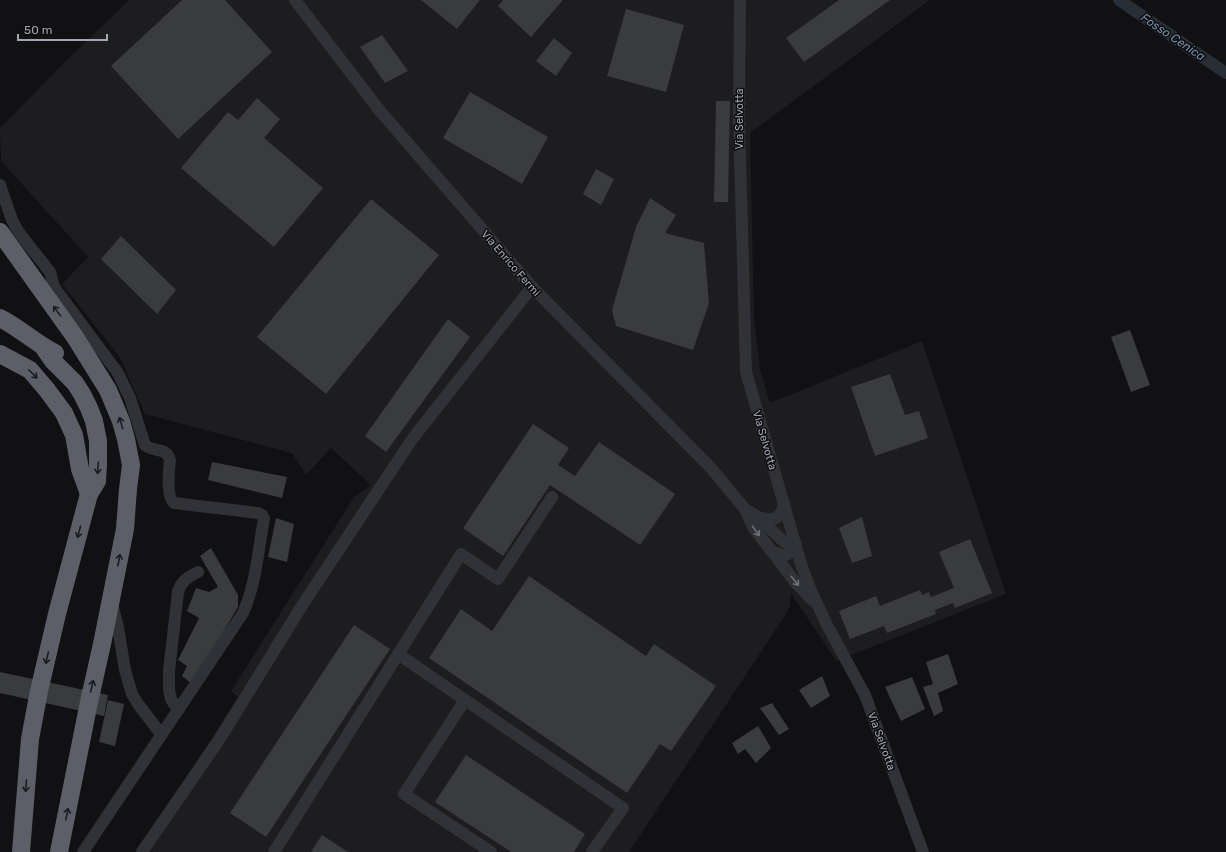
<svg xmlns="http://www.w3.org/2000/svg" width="1226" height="852" viewBox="0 0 1226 852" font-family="Rubik,sans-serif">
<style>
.built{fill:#1d1c1f}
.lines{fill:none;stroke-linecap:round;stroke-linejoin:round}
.canal{stroke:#272e35;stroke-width:12}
.building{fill:#3a3b3f}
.minor{stroke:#313237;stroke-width:12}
.highway{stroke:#5d5f68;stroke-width:18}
.oneway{stroke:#1c1c1f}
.oneway2{stroke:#6f727b}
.labels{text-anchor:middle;stroke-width:3;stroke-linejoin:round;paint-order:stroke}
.street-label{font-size:11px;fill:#a1a6b3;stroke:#0c0b0d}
.water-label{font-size:12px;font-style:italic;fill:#7791af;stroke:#0c0b0d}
</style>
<rect width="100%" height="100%" fill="#111012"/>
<!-- built -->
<polygon class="built" points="129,0 930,0 750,133 754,319 760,369 770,403 922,341 1006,594 836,661 791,593 790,606 784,617 629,852 154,852 141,845 212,738 238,697 231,691 354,497 371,485 331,448 306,475 292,453 145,414 119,356 62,284 88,257 1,161 0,128 68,59"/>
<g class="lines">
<!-- canal -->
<polyline class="canal" points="1119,0 1226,73"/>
</g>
<!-- building -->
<g class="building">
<polygon points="182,0 225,0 272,52 178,139 111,66"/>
<polygon points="421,0 480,0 457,29"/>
<polygon points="503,0 563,0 531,37 498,6"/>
<polygon points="839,0 890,0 804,62 786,38"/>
<polygon points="626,9 684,25 666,92 607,76"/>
<polygon points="382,35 408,71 385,83 360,47"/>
<polygon points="554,38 572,53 556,76 536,61"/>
<polygon points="470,92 548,137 522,184 443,138"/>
<polygon points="257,98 280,119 264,138 323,188 274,247 181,168 228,112 238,120"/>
<polygon points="716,101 730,101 728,202 714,202"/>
<polygon points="596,169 614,179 601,205 583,194"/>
<polygon points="650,198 676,215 665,233 704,243 709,303 693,350 616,326 612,310 636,227"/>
<polygon points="371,199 439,255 326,394 257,337"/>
<polygon points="121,236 176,290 157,314 101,259"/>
<polygon points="448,319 470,337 386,452 365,436"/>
<polygon points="1130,330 1150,385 1131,392 1111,337"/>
<polygon points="890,374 905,415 919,411 928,438 875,456 851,387"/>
<polygon points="533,424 569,448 558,465 575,476 599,442 675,494 640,545 550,485 503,556 463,528"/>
<polygon points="212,462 287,477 282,498 208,480"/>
<polygon points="862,517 872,556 852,563 839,528"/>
<polygon points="276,518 294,524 287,562 268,557"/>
<polygon points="970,539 992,593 955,608 953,603 935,610 936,614 887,633 884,626 850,639 839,611 876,596 880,606 920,590 922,595 929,592 931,597 954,588 939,552"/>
<polygon points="211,548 238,595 238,607 192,684 182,676 187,666 178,660 199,618 187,611 196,588 209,592 218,587 200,556"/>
<polygon points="529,576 646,656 654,644 716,686 671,751 660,744 627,793 429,658 461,609 492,631"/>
<polygon points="354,625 390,649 266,837 230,813"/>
<polygon points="948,654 958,684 938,693 943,711 934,716 923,687 933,684 926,662"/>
<polygon points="0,672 108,695 104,716 0,693"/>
<polygon points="822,676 830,696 811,708 799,690"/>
<polygon points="912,677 925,709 901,721 885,687"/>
<polygon points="108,700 124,704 115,746 99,742"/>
<polygon points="772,703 789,729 779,735 760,708"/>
<polygon points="758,726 771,748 756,763 745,749 738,754 732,743"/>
<polygon points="466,755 585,834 574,852 511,852 435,802"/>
<polygon points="322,835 348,852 311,852"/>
</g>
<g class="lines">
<!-- minor -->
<g class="minor">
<polyline points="295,0 380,111 532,287 711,468 745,509 753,527 796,583 813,601"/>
<polyline points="740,0 739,119 746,372 801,564 811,591 827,625 865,695 923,852"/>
<path d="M0 185 12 220 18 231 27 243 50 272 54 287 118 373 130 398 145 445C154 453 166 446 170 460 169 471 166 497 174 503L258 513 262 515 264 519C258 551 256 584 243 613L83 852"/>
<polyline points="745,509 758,517 782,540 789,545 796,544"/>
<path d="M758 517C773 521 780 521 784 504"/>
<path d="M771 551C784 557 789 558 796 544"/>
<polyline points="112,604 118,627 125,670 132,694 138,704 161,734"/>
<polyline points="398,654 623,808 592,852"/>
<polyline points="465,700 404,794 491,852"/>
<path d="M179 709 174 704 171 699 169 690V671L178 592C181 581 188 577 198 572"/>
<polyline points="142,852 219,740 303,604 413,438 532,287"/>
<polyline points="274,852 461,554 498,579 552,497"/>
</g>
<!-- highway -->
<g class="highway">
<polyline points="0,232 75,337 108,390 121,421 126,439 131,465 128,489 125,529 102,644 89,702 59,852"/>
<path d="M0 318C20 328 35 343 55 353"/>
<polyline points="0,354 30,370 47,390 64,413 74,435 80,469 89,494"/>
<polyline points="21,852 30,739 39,691 57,614 89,494 97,481 98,465 98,441 94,421 89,408 82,394 75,383 53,361 44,348"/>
</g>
</g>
<!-- one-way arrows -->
<defs><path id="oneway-shaft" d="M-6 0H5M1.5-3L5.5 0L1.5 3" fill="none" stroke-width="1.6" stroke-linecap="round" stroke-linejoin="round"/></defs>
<g class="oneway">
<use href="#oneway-shaft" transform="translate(57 311) rotate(-126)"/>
<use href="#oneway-shaft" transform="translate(33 374) rotate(45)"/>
<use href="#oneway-shaft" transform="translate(121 423) rotate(-107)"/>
<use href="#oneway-shaft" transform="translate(98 468) rotate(94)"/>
<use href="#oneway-shaft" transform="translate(79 532) rotate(105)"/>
<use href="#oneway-shaft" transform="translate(119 560) rotate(-79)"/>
<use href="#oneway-shaft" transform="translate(47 658) rotate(103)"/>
<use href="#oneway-shaft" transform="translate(92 686) rotate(-77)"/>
<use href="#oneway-shaft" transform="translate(26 786) rotate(94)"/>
<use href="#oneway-shaft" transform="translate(67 814) rotate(-79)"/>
</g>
<g class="oneway2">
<use href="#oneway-shaft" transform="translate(756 531) rotate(54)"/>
<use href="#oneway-shaft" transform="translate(795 581) rotate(51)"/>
</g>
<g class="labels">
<!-- street labels -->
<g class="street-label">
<text transform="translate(739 119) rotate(-90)" y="4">Via Selvotta</text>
<text transform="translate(511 263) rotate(49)" y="4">Via Enrico Fermi</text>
<text transform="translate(765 440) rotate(74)" y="4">Via Selvotta</text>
<text transform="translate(882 741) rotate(70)" y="4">Via Selvotta</text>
</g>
<!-- water labels -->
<g class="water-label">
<text transform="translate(1173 37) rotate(34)" y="4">Fosso Cenica</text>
</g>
</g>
<!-- scale -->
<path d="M18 34v6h89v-6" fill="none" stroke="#a1a6b3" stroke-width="2"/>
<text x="24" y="34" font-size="12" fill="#a1a6b3" stroke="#0c0b0d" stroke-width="3" paint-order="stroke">50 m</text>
</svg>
